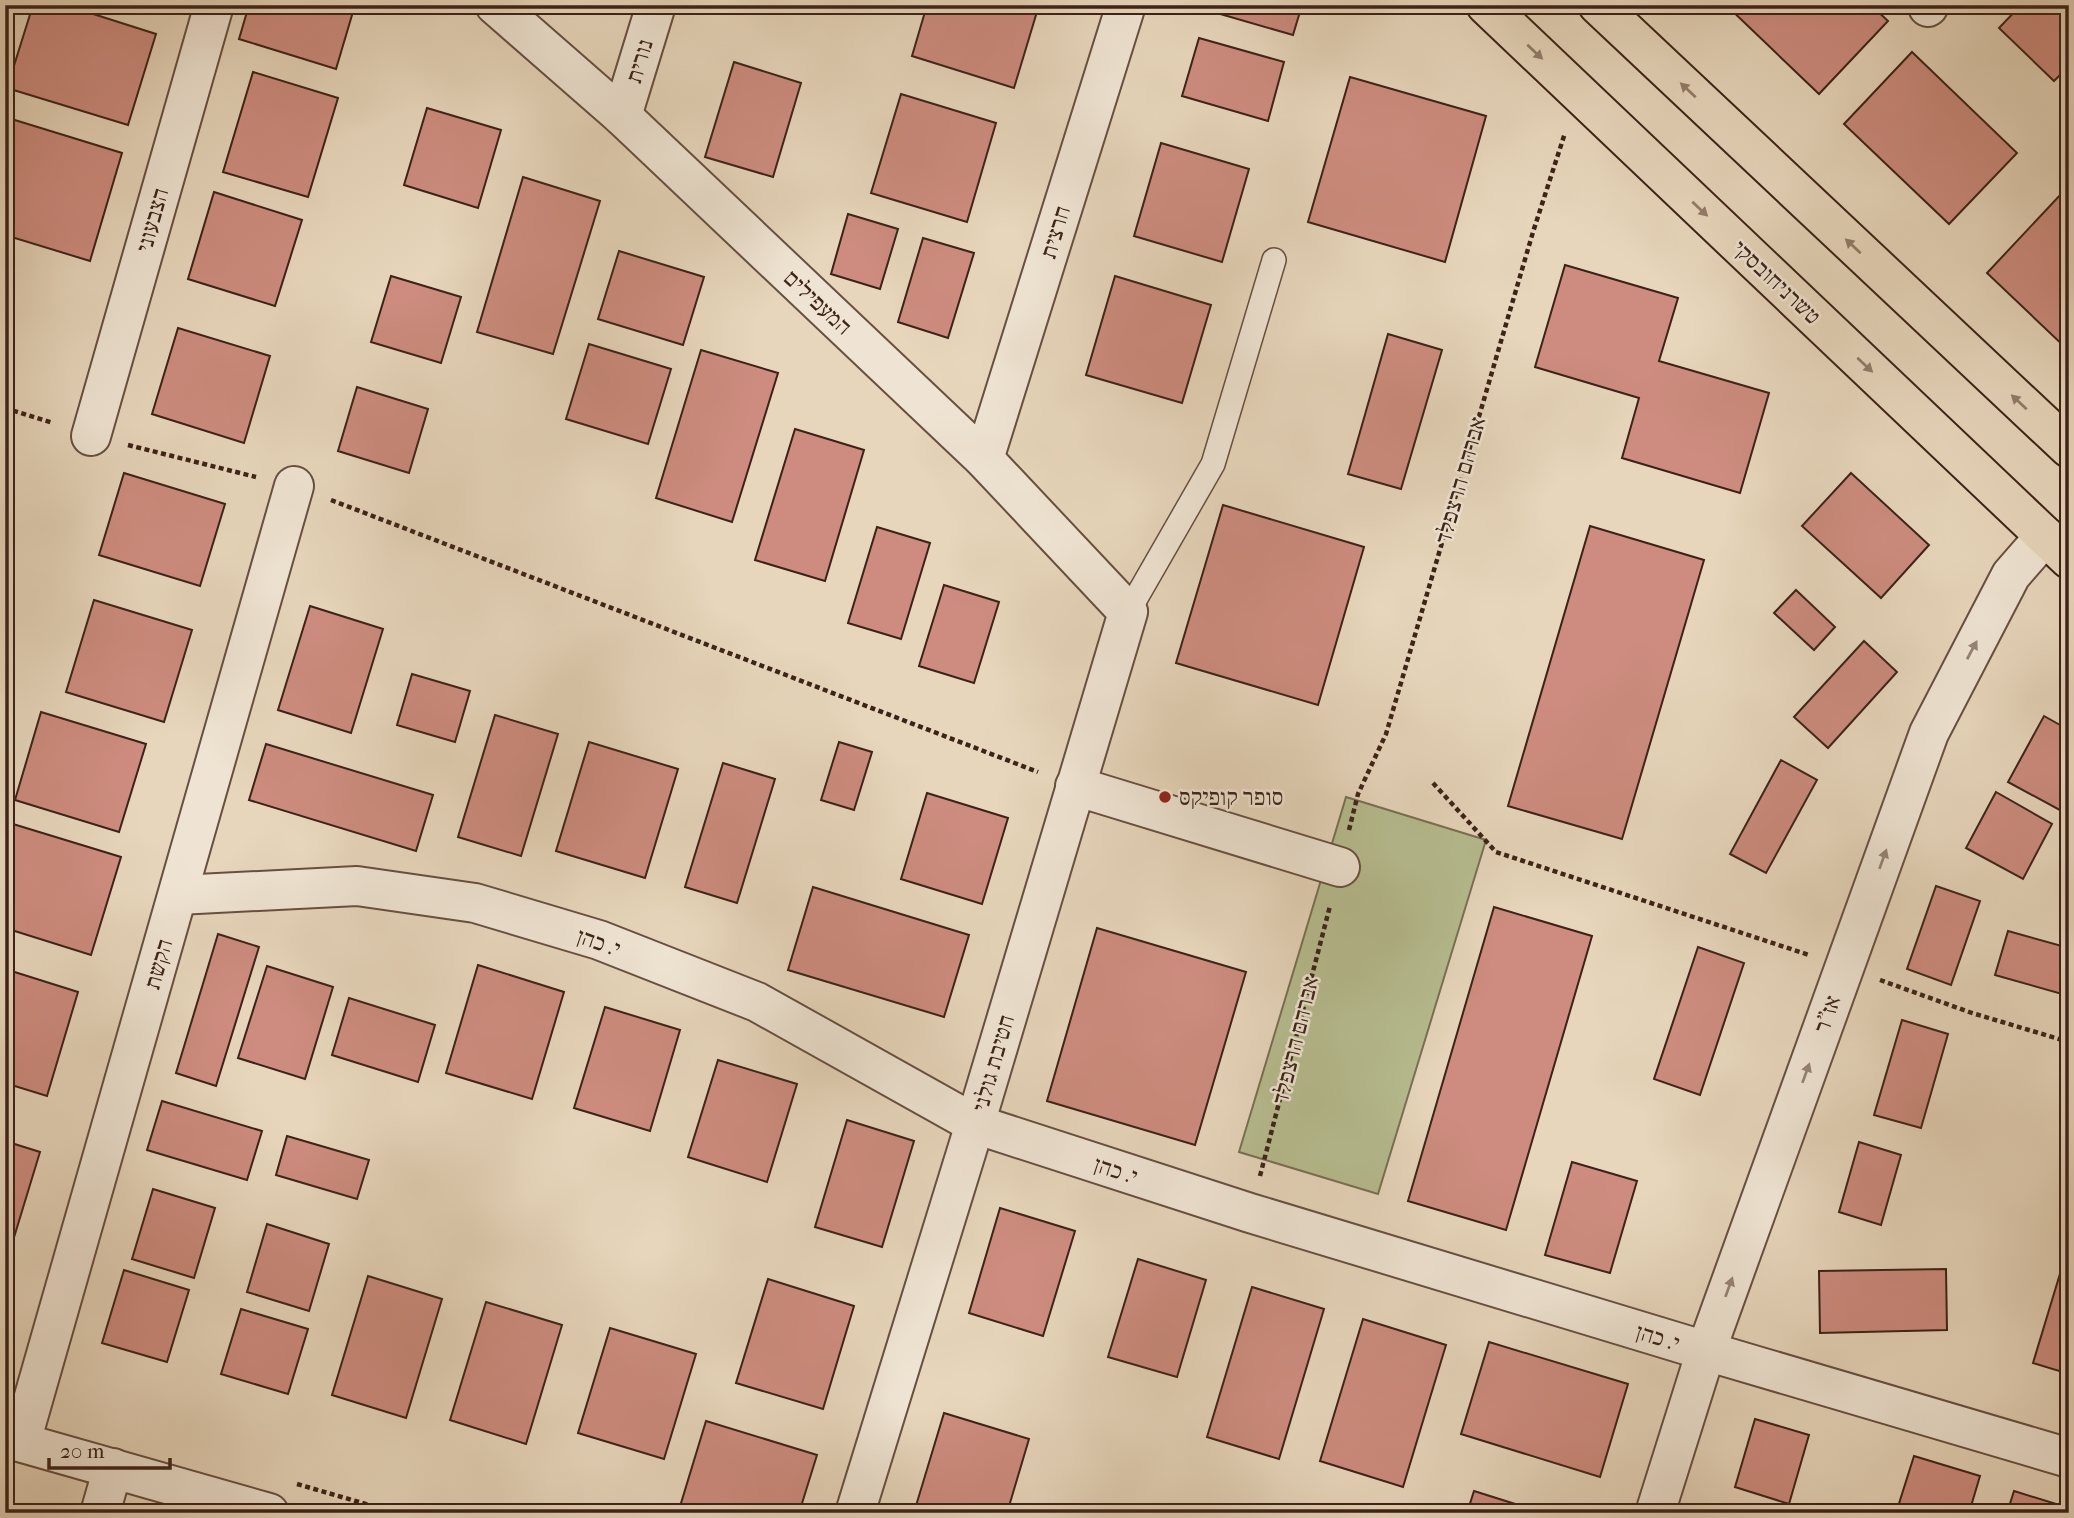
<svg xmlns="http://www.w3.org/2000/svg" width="2074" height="1518" viewBox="0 0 2074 1518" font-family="'IM FELL French Canon','Frank Ruhl Libre',serif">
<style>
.green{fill:#b6bd90;stroke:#797054;stroke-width:2}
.building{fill:#cd8c7f;stroke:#3c2218;stroke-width:2}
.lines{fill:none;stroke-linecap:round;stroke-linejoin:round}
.service-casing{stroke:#674f41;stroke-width:26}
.minor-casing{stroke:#674f41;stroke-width:42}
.tertiary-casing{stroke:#674f41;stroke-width:42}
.primary-casing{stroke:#3c2218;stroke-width:42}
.path{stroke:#3c2218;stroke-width:4.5;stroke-dasharray:5 3.5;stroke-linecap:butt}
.service{stroke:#efe4d3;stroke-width:23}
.minor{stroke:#efe4d3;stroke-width:38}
.tertiary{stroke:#efe4d3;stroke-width:38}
.primary{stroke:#e7d6bc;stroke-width:38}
.oneway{fill:#927c6a}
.oneway2{fill:#968376}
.poi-dot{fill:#8f2418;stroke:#efe4d3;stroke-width:2.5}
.labels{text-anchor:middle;stroke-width:5;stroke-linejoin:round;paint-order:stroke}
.street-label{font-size:23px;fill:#3c2218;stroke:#efe4d3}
.poi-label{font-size:23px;fill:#3c2218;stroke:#efe4d3;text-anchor:start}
</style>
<rect width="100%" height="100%" fill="#e7d6bc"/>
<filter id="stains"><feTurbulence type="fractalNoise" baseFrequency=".00286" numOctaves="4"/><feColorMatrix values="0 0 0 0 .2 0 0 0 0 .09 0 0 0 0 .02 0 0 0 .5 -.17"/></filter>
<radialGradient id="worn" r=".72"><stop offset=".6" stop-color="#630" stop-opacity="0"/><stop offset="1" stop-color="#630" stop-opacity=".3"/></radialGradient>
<!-- green -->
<polygon class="green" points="1346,797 1486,840 1378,1194 1239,1152"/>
<!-- building -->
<g class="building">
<polygon points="33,5 65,5 156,34 128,125 7,88"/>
<polygon points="249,5 355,5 336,69 239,39"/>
<polygon points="927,5 1039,5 1014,88 912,56"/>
<polygon points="1204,5 1302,5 1293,35 1203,9"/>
<polygon points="1726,5 1871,5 1888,21 1819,94"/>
<polygon points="2021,5 2069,5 2069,66 2054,81 1999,28"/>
<polygon points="1199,38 1284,62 1268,121 1182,96"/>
<polygon points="1912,52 2017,153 1949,224 1844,124"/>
<polygon points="734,62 801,83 773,177 705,157"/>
<polygon points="253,72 338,98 308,197 223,172"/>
<polygon points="1350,77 1486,116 1445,262 1308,222"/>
<polygon points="901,94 996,123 967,222 871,193"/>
<polygon points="427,108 501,130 478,208 404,185"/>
<polygon points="5,117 122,153 90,261 5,235"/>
<polygon points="1161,143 1249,169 1222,262 1134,236"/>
<polygon points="523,177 600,201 553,354 477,332"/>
<polygon points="214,192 302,220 275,306 188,279"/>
<polygon points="2063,192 2069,198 2069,351 1987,273"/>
<polygon points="848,214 898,229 880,289 831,274"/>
<polygon points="923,238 974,253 948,338 898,322"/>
<polygon points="619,251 704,277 683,345 598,319"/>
<polygon points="1565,265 1678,298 1659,361 1769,393 1740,493 1622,458 1639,398 1535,367"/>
<polygon points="391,276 461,297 441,363 371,342"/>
<polygon points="1115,276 1211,305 1182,403 1086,375"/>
<polygon points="178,328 270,356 244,443 152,414"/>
<polygon points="1388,334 1442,350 1401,489 1348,474"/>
<polygon points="589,344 671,369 648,444 566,419"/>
<polygon points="701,350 778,373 732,522 656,498"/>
<polygon points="357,387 428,409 409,473 338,451"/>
<polygon points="795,429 864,450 825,581 755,560"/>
<polygon points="124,473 225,504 200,586 99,555"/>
<polygon points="1851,473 1929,545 1881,598 1802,526"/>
<polygon points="1223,505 1364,547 1318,705 1176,663"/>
<polygon points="1590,526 1704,560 1622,839 1508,806"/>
<polygon points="877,527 930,543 901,639 848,623"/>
<polygon points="944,585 999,602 974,683 919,666"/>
<polygon points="1796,590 1835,627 1814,650 1774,613"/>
<polygon points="94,600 192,630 164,722 66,692"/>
<polygon points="310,606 383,629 351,733 278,710"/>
<polygon points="1864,641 1897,672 1828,748 1794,717"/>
<polygon points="412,674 470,691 455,742 397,725"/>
<polygon points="41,712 146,744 119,832 15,800"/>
<polygon points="495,715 558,734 521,856 458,837"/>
<polygon points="2044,716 2069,730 2069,815 2008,782"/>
<polygon points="589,742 678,769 645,878 556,851"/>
<polygon points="839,742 872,752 854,810 821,800"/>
<polygon points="266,744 433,795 416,851 249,800"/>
<polygon points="1781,760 1817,780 1766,873 1730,854"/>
<polygon points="723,763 775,779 737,903 685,887"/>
<polygon points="1996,792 2052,824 2023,879 1966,848"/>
<polygon points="927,793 1008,818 982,904 901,879"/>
<polygon points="13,824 121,857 91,955 5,928 5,850"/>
<polygon points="1936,886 1980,901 1951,985 1907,969"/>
<polygon points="813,887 969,935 944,1017 788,970"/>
<polygon points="1494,907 1592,936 1506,1230 1408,1201"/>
<polygon points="1097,928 1246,972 1195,1145 1047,1101"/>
<polygon points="2008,931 2069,948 2069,996 1995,975"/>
<polygon points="218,934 259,947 216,1086 176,1073"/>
<polygon points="1698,947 1744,963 1700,1095 1654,1079"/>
<polygon points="478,965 564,992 532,1099 446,1073"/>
<polygon points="267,966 333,987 305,1079 238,1058"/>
<polygon points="5,969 78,992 47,1096 5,1083"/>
<polygon points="349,998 435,1025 418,1082 332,1055"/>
<polygon points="605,1007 680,1030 650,1131 574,1108"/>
<polygon points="1902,1020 1948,1034 1921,1128 1874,1115"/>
<polygon points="718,1060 797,1084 767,1182 688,1157"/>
<polygon points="162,1101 262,1131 247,1180 147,1150"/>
<polygon points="847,1120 914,1141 882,1247 815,1227"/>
<polygon points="287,1136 369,1160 357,1199 276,1175"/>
<polygon points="5,1141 40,1152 5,1267"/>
<polygon points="1859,1142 1901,1155 1881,1225 1839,1212"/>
<polygon points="1572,1162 1637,1181 1610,1273 1545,1255"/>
<polygon points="153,1189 215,1208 194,1278 132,1259"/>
<polygon points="1000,1208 1075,1231 1043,1336 969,1313"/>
<polygon points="267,1224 329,1244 309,1311 247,1292"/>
<polygon points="2069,1244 2069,1374 2033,1363"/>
<polygon points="1138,1259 1206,1280 1177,1377 1108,1357"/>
<polygon points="1946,1269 1947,1330 1820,1333 1819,1271"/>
<polygon points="124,1270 189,1290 167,1362 102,1343"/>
<polygon points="368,1276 442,1299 406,1418 332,1395"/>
<polygon points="768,1279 854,1306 823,1409 736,1383"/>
<polygon points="1252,1287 1324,1309 1279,1459 1207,1437"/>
<polygon points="486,1302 562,1325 526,1444 450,1420"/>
<polygon points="241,1309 308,1329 288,1394 221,1374"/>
<polygon points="1363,1319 1446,1345 1403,1487 1320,1461"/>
<polygon points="610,1328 696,1354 664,1459 578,1433"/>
<polygon points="1489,1342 1628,1384 1600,1477 1461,1434"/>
<polygon points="944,1413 1029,1439 1007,1513 928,1513 915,1509"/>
<polygon points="1755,1419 1809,1435 1789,1504 1735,1487"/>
<polygon points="706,1421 817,1455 799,1513 678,1513"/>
<polygon points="1914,1456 1980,1476 1969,1513 1896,1513"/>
<polygon points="1474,1491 1544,1513 1467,1513"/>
<polygon points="2014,1491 2069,1508 2068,1513 2007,1513"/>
</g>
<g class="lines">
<defs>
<polyline id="service" points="1128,612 1213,464 1274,260"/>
<g id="minor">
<polyline points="495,5 622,116 984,459 1128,612 975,1124 855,1513"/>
<polyline points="1928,7 1929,5"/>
<polyline points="622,116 656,5"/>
<polyline points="91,436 214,5"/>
<polyline points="984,459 1126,5"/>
<polyline points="1075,786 1340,867"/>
<polyline points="178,895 357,886 475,903 599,940 757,1002 975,1124 1250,1213 1706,1351 2069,1458"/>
<polyline points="21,1442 294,486"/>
<polyline points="100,1513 113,1468"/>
</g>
<g id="tertiary">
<polyline points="5,1438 269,1513"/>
<polyline points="1655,1513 1706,1351 1929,733 2011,575 2045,536"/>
</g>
<g id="primary">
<polyline points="1486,5 2069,559"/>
<polyline points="1598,5 2069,448"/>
</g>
</defs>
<!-- service casing -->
<use href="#service" class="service-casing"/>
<!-- minor casing -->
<use href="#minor" class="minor-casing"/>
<!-- tertiary casing -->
<use href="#tertiary" class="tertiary-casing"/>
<!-- primary casing -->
<use href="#primary" class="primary-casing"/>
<!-- path -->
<g class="path">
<polyline points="5,408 53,423"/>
<polyline points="128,445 256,477"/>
<polyline points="331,500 1038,772"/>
<polyline points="1433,783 1496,852 1809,955"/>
<polyline points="1349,830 1358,794 1386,734 1533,232 1565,133"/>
<polyline points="1880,980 1972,1013 2069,1042"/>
<polyline points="1260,1176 1330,906"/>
<polyline points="297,1484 397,1513"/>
</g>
<!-- service -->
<use href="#service" class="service"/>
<!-- minor -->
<use href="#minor" class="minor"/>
<!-- tertiary -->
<use href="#tertiary" class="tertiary"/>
<!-- primary -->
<use href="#primary" class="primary"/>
</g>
<!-- one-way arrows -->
<defs><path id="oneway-solid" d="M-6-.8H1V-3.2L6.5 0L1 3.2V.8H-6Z" transform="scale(1.75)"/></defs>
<g class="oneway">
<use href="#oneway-solid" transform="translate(1535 52) rotate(43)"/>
<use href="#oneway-solid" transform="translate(1688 90) rotate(-137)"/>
<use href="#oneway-solid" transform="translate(1700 209) rotate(43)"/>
<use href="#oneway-solid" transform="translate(1853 246) rotate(-137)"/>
<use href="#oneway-solid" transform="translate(1865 365) rotate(43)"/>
<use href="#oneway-solid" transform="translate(2019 402) rotate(-137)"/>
</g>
<g class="oneway2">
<use href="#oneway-solid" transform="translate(1972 650) rotate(-62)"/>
<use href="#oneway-solid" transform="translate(1883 859) rotate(-70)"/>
<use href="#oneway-solid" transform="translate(1806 1073) rotate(-70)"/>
<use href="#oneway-solid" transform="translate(1729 1287) rotate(-70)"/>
</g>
<!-- markers -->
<circle class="poi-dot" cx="1165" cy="797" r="7"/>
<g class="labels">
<!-- street labels -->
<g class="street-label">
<text transform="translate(639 61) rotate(-73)" y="8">נורית</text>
<text transform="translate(152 220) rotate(-74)" y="8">הצבעוני</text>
<text transform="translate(1055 232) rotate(-73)" y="8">חרצית</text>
<text transform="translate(1777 282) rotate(43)" y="8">טשרניחובסקי</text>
<text transform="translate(818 302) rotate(43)" y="8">המעפילים</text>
<text transform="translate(1460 480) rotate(-74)" y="8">אברהם הרצפלד</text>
<text transform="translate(599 942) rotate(19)" y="8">י. כהן</text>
<text transform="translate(158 964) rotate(-74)" y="8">הקשת</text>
<text transform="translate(1827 1014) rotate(-70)" y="8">אז"ר</text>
<text transform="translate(1295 1040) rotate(-76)" y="8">אברהם הרצפלד</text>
<text transform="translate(993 1063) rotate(-74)" y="8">חטיבת גולני</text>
<text transform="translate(1116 1170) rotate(18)" y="8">י. כהן</text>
<text transform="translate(1658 1337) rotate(17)" y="8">י. כהן</text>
</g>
<!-- poi labels -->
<g class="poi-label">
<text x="1179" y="805">סופר קופיקס</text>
</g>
</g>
<!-- margin -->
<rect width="2074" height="1518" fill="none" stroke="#e7d6bc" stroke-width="28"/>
<rect x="7" y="7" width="2060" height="1504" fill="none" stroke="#3c2218" stroke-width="3.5"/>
<rect x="14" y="14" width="2046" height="1490" fill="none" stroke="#3c2218" stroke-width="2"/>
<!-- scale -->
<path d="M49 1458v10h121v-10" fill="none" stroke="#3c2218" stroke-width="3.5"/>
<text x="60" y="1458" font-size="21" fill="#3c2218" stroke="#efe4d3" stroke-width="5" paint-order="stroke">20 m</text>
<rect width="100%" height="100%" filter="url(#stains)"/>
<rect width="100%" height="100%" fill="url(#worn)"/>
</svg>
